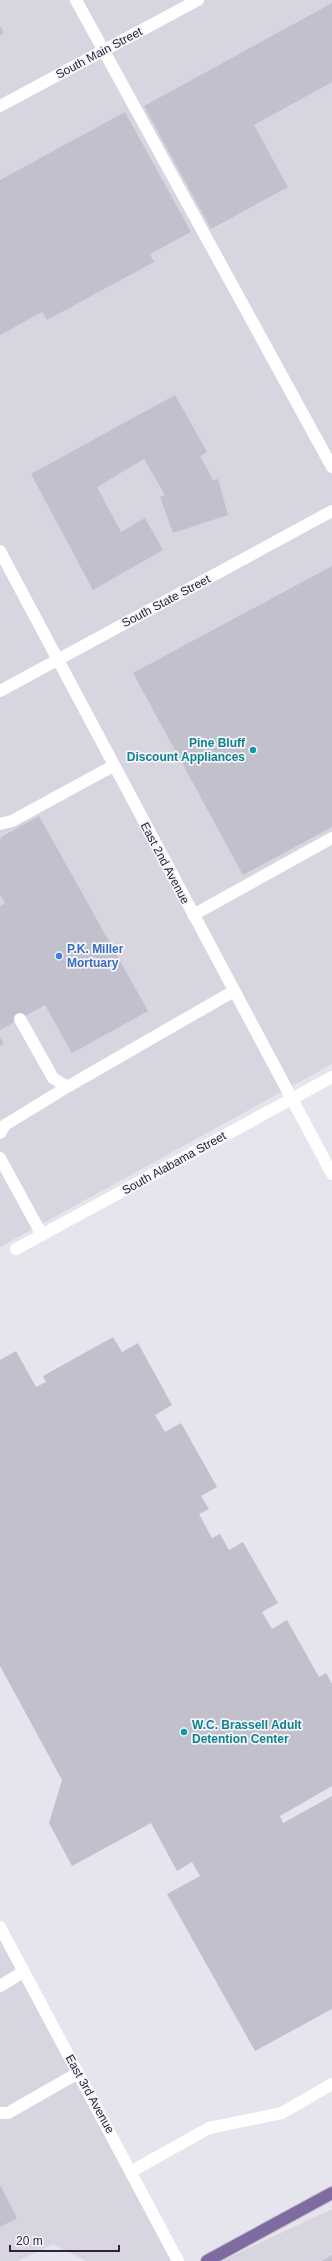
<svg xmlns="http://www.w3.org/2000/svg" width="332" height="2261" viewBox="0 0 332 2261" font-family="Helvetica,sans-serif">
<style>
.built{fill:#d8d5e1}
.building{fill:#c3c0ce}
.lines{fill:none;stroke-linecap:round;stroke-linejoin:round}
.major-casing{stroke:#c4c2c9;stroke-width:14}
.minor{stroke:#fff;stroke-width:12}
.major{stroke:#806aa2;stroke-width:12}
.culture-dot{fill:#0f9aa8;stroke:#f5f5fa;stroke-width:1.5}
.shop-dot{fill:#3f7fe0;stroke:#f5f5fa;stroke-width:1.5}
.labels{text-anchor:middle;stroke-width:3.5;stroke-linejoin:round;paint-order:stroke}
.street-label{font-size:12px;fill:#2e243f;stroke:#f5f5fa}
.culture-label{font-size:12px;font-weight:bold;fill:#0d838f;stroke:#f5f5fa;text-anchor:end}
.shop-label{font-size:12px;font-weight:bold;fill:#366cbe;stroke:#f5f5fa;text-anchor:start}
</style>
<rect width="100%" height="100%" fill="#e6e4ed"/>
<!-- built -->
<g class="built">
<polygon points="0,0 332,0 332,1064 0,1247"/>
<polygon points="0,1938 175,2261 86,2261 53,2244 18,2261 0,2261"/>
<polygon points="332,2209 332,2261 221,2261"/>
</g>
<!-- building -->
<g class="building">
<polygon points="332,3 332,82 254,125 288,187 211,229 144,106"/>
<polygon points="0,25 4,33 0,35"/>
<polygon points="125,112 191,232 150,254 154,262 47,320 42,312 0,335 0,180"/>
<polygon points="175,395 207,452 200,456 213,480 218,479 228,515 173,533 160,497 165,495 144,459 97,487 121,532 145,518 163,550 93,590 31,474"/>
<polygon points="332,566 332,827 243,875 133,673"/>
<polygon points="39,816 148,1011 72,1053 45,1005 0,1030 0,906 5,903 0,895 0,841 1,837"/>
<polygon points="0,1037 4,1044 0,1046"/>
<polygon points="113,1337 122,1352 138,1343 172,1405 155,1415 165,1432 181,1423 217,1487 201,1496 209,1509 199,1514 212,1538 220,1534 229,1550 243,1542 278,1603 262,1612 272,1629 287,1620 319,1677 326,1673 332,1684 332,1786 280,1816 283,1823 332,1796 332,2009 255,2051 167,1894 200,1876 192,1862 177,1871 151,1823 72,1866 49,1823 62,1780 0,1666 0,1360 16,1351 36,1387 46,1382 43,1376"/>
<polygon points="0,2185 17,2218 0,2227"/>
<polygon points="332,2255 332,2261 322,2261"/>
</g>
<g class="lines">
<defs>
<polyline id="major" points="207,2261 332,2193"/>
</defs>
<!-- major casing -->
<use href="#major" class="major-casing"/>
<!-- minor -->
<g class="minor">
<polyline points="76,0 332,467"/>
<polyline points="0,106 198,0"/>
<polyline points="0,551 332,1174"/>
<polyline points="0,691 332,511"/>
<polyline points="0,824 12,821 113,766"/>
<polyline points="193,915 332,838"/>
<polyline points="20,1019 53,1078 67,1087 234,991"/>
<polyline points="0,1133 5,1125 67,1087"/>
<polyline points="0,1158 42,1235"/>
<polyline points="16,1249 332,1077"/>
<polyline points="0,1927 178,2261"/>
<polyline points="0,1986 23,1972"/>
<polyline points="0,2113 8,2113 78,2073"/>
<polyline points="132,2171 209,2128 282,2113 332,2084"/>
</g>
<!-- major -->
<use href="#major" class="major"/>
</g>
<!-- markers -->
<g class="culture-dot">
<circle cx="253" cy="750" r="4"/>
<circle cx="184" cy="1732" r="4"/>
</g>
<circle class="shop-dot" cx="59" cy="956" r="4"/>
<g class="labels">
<!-- street labels -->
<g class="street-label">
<text transform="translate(99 53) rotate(-28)" y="4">South Main Street</text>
<text transform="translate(166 601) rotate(-28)" y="4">South State Street</text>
<text transform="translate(165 863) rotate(62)" y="4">East 2nd Avenue</text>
<text transform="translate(174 1163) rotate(-29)" y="4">South Alabama Street</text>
<text transform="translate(90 2094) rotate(61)" y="4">East 3rd Avenue</text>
</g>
<!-- culture labels -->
<g class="culture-label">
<text x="245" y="747">Pine Bluff<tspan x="245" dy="14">Discount Appliances</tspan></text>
<text x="192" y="1729" text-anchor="start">W.C. Brassell Adult<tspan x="192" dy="14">Detention Center</tspan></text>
</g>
<!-- shop labels -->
<g class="shop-label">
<text x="67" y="953">P.K. Miller<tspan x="67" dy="14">Mortuary</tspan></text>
</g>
</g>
<!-- scale -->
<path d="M10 2245v6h109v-6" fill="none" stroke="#2e243f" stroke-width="2"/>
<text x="16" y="2245" font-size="12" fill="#2e243f" stroke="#f5f5fa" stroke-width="3" paint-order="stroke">20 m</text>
</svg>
